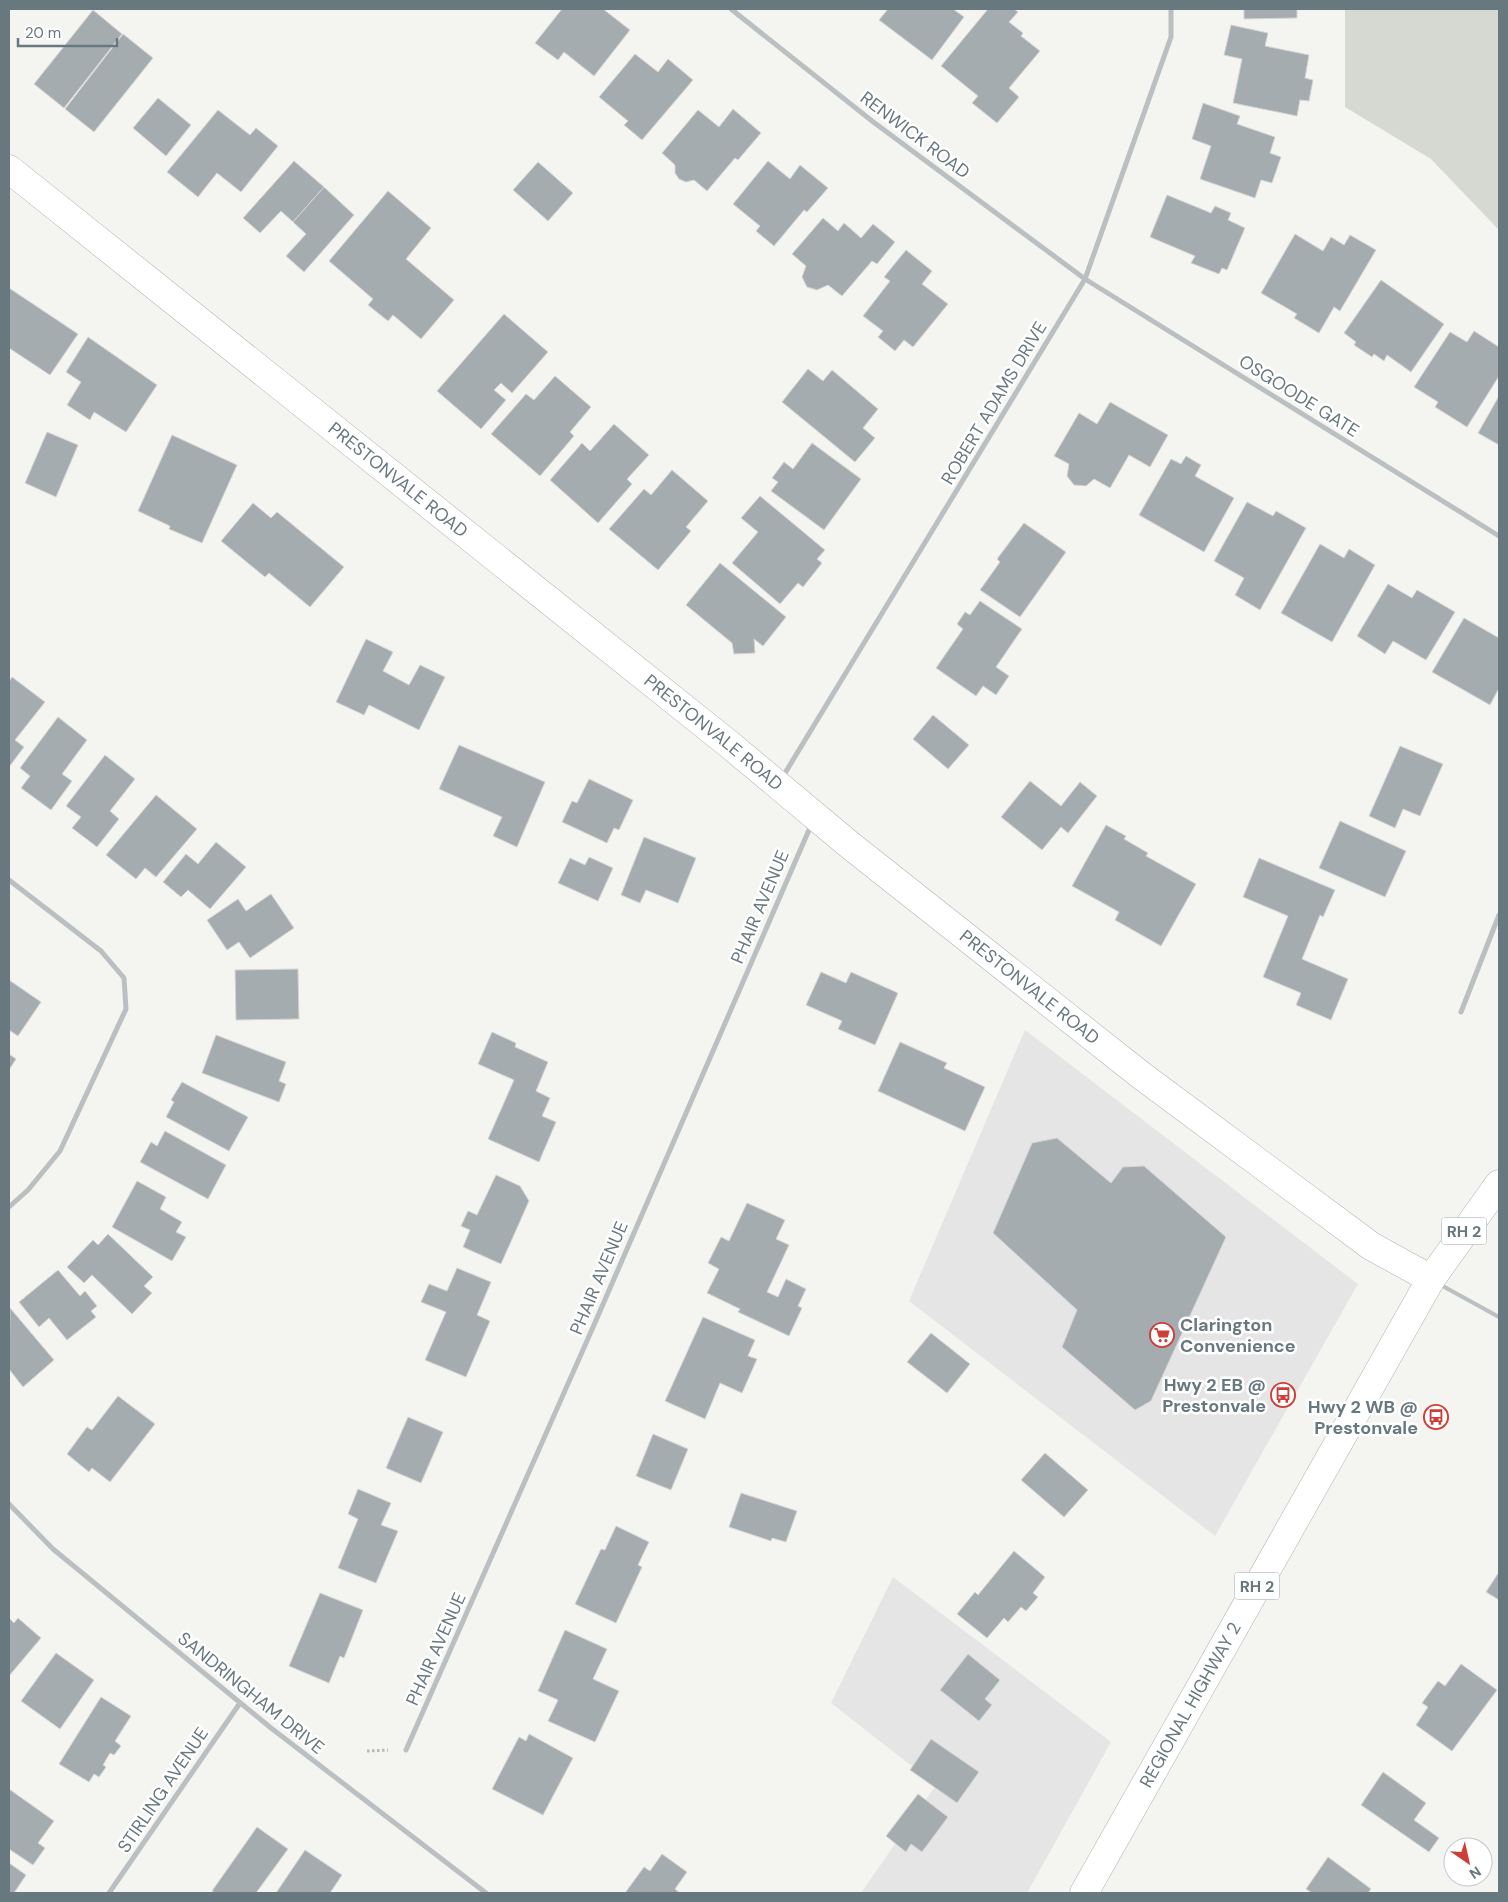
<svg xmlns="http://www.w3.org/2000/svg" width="1508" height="1902" viewBox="0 0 1508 1902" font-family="'DM Sans',sans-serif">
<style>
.built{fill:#e5e5e5}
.green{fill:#d5d9d1}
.building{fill:#a4acb0;stroke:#d6d5d4}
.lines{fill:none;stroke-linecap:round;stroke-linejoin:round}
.secondary-casing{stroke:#acb3b6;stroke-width:29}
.primary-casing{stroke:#aeb3b5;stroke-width:29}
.path{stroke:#b4b8ba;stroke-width:3;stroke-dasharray:2.5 2.5;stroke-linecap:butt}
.lane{stroke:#babfc1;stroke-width:4}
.street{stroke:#babfc1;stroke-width:5}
.secondary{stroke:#fff;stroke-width:28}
.primary{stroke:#fff;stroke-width:28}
.labels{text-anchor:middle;stroke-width:5;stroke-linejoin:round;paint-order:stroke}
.shield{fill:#fff;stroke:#95a0a5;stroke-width:1}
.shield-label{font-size:16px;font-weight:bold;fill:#67787f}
.street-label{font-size:18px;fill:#67787f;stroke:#fff}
.poi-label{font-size:18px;font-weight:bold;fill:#67787f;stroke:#fff;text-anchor:end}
</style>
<rect width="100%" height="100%" fill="#f4f4f1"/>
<!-- built -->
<g class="built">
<polygon points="1025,1030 1358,1284 1215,1536 909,1301"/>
<polygon points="893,1577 1111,1742 1027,1893 861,1893 936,1785 831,1703"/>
</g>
<!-- green -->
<polygon class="green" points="1345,9 1499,9 1499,230 1431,159 1345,107"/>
<!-- building -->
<g class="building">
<polygon points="562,9 603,9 630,30 594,76 564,52 558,60 535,43"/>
<polygon points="888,9 953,9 964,17 932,60 879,20"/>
<polygon points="988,9 1014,9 1018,12 1009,22 1023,33 1021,36 1040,51 1009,88 1019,97 997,123 972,103 978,96 941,66"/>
<polygon points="1244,9 1297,9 1297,18 1244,19"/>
<polygon points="93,10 122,34 64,108 34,84"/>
<polygon points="1231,25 1268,33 1265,46 1309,55 1305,78 1313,80 1309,101 1300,100 1297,116 1233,103 1242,59 1224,55"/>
<polygon points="123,34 153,58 94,132 65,109"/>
<polygon points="635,54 658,72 668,59 693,80 642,140 624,125 628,121 599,97"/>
<polygon points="158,98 191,125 166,156 133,128"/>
<polygon points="1203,103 1240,116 1237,124 1275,137 1270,153 1281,157 1272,183 1261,180 1255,198 1200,179 1211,146 1192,139"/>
<polygon points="733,109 761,133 738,160 735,158 707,191 694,180 686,182 679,179 675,173 675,165 662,153 698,110 719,127"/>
<polygon points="218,110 250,135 256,128 278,146 241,192 217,173 198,197 167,172"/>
<polygon points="294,161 324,187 293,222 281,211 260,233 243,218"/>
<polygon points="768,161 790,179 800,165 828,188 807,212 804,210 774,246 756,231 760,226 733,204"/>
<polygon points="538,162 573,193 548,221 513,190"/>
<polygon points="324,187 354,215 304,272 286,256 306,234 293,222"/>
<polygon points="388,191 431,228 406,259 454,300 421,339 393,315 388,321 368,305 373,299 329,261"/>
<polygon points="1167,195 1211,213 1215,206 1231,213 1228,220 1245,228 1227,270 1222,268 1219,274 1191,263 1195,256 1150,237"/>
<polygon points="823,218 838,231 844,223 861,238 873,224 895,242 877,264 872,261 842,296 828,285 817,290 807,287 802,277 806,266 792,254"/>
<polygon points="1295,234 1323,251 1331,237 1344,245 1350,235 1376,250 1340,311 1334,307 1319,333 1294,318 1297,314 1261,293"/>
<polygon points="906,250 932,271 922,284 948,304 913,347 904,340 895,351 878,337 883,331 863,316 890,281 884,277"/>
<polygon points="1381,280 1444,324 1411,372 1387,355 1384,361 1374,354 1372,357 1354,345 1356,342 1344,333"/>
<polygon points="9,288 78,334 50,375 9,348"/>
<polygon points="504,314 548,352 512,393 501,383 494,390 506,400 481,429 437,391"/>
<polygon points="1474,331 1499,347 1499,376 1467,427 1435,407 1438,402 1414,387 1450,332 1467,342"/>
<polygon points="88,337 157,385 126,432 94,412 90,420 67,405 81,382 66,372"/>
<polygon points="808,369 823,381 832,370 878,409 863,428 875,438 855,462 782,402"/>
<polygon points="555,376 591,407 570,432 574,436 540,476 491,434 526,394 534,400"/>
<polygon points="1499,396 1499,445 1478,433"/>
<polygon points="1110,402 1168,435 1150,467 1129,455 1110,488 1094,479 1086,486 1074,485 1067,476 1069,464 1054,456 1079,413 1097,424"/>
<polygon points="614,424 649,455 627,479 632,484 598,523 550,480 582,443 590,451"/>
<polygon points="47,432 78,445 56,497 25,483"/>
<polygon points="172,435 237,465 202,543 169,529 170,526 138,511"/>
<polygon points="812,443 861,479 824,530 771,491 778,482 772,478 784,462 793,469"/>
<polygon points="1186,456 1201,465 1195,476 1234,498 1204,552 1139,515 1171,459 1181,464"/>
<polygon points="672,470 708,501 686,527 691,531 658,570 609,529 644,489 651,495"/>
<polygon points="760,496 825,550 817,559 822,563 803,587 798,583 780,604 732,563 758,532 741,518"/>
<polygon points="1247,502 1273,516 1276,511 1306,528 1260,610 1235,595 1244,578 1214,561"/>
<polygon points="253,503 271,518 277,512 344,567 310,607 269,573 265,577 221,541"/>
<polygon points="1024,523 1066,552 1020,617 980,590 1000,562 997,559"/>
<polygon points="1320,544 1344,558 1349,549 1375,565 1332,642 1281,613"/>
<polygon points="720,563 786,617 763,646 754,639 755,653 734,654 732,643 686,605"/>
<polygon points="1388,584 1412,598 1417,590 1455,612 1426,660 1393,641 1385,654 1357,636"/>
<polygon points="980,601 1022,629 996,667 1009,676 996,695 983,686 976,696 936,668 963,629 957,624 965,612 970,615"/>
<polygon points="1464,618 1499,638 1499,688 1490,705 1432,672"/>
<polygon points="366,639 393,652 383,671 409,685 420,665 445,677 419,730 369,705 364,715 336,702"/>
<polygon points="12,677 45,702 15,740 24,747 9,767 9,682"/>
<polygon points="933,715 969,745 948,769 913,739"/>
<polygon points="58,717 87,740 62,774 72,781 51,810 21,788 30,776 20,768"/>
<polygon points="459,745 545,782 517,847 493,836 502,817 439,789"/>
<polygon points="1400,746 1443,764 1420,816 1403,809 1395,828 1369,816"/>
<polygon points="105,755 135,779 110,811 119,819 97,847 72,828 81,817 66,806"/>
<polygon points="589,779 633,800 619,830 614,828 607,843 562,822 572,801 577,803"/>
<polygon points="1030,781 1061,806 1080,782 1097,796 1068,833 1061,827 1042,850 1001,817"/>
<polygon points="156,795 197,829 156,877 145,868 136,879 106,855"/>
<polygon points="1340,821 1406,851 1385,897 1319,868"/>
<polygon points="1106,825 1126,836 1124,839 1148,853 1146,856 1196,884 1161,946 1115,920 1119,912 1072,886"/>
<polygon points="644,837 696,858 678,903 646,890 640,903 621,895"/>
<polygon points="216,842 246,867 210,909 188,890 181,897 163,882 186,854 198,864"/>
<polygon points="589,857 613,868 598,901 558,883 570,858 585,865"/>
<polygon points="1259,858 1335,890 1323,917 1320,915 1302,959 1348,979 1331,1020 1296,1005 1301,993 1263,977 1288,916 1243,897"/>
<polygon points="271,894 294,928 250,958 239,942 227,950 207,920 238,899 246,911"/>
<polygon points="298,969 299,1019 236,1020 235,970"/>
<polygon points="821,972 846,983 851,972 898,993 875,1045 838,1029 842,1021 806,1005"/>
<polygon points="9,980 41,1002 18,1036 9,1030"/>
<polygon points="492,1032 516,1043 515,1047 548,1062 536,1091 550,1098 542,1116 556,1122 539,1162 488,1139 514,1080 478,1064"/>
<polygon points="216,1035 286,1062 279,1081 286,1084 279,1102 202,1073"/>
<polygon points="900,1042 947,1063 944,1068 985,1087 965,1131 878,1091"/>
<polygon points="9,1054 16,1059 9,1070"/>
<polygon points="182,1082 248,1117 229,1151 166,1117 174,1102 171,1100"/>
<polygon points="165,1131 226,1165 208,1199 140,1162 151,1142 157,1146"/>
<polygon points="1057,1138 1111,1183 1123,1167 1144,1166 1226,1237 1151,1401 1135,1410 1062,1347 1077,1310 993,1233 1032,1143"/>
<polygon points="496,1175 520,1186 529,1201 501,1264 463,1247 470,1230 461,1226 468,1211 477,1215"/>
<polygon points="137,1181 166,1197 160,1209 182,1222 176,1232 186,1237 172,1261 112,1227"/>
<polygon points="747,1203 785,1220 776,1239 789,1245 767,1292 778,1297 786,1279 806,1289 798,1306 802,1308 789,1336 738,1312 740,1309 707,1293 719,1269 708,1263 721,1237 729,1241"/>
<polygon points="108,1234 153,1277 144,1286 152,1293 132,1314 92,1275 84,1283 67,1267 93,1240 98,1245"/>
<polygon points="457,1268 491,1282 477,1315 490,1321 466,1377 425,1360 446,1312 421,1302 429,1284 447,1291"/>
<polygon points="58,1270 80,1296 85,1291 97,1306 91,1311 96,1317 67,1340 49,1318 39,1327 19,1302"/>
<polygon points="10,1308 54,1360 23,1387 9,1369"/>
<polygon points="703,1317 755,1340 748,1356 757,1359 742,1393 720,1383 705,1419 665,1401"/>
<polygon points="931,1333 970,1364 947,1393 907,1362"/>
<polygon points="118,1396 155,1424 110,1482 92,1468 89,1472 67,1454 87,1427 92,1430"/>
<polygon points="408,1417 443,1432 421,1483 386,1468"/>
<polygon points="653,1434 688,1449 671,1490 636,1476"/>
<polygon points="1045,1453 1088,1490 1064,1517 1021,1480"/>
<polygon points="358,1489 391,1503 381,1525 398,1531 376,1583 338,1568 358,1519 348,1514"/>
<polygon points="741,1493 797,1511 786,1542 772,1538 771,1541 729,1527"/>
<polygon points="616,1526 649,1542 638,1565 642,1567 616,1623 575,1604 601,1549 605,1550"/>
<polygon points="1014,1551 1045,1577 1033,1593 1038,1597 1026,1611 1021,1607 1008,1622 1004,1618 987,1638 957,1614 975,1592 978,1595"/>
<polygon points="1499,1572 1499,1600 1486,1592"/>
<polygon points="320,1593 363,1610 344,1658 340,1656 329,1683 289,1666"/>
<polygon points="9,1618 14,1623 18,1618 41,1638 9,1676"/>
<polygon points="565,1630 607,1649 593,1679 619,1691 595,1742 548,1721 558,1700 538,1691"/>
<polygon points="56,1653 94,1680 60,1729 21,1701"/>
<polygon points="968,1654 1000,1680 985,1699 992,1705 979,1721 940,1690"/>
<polygon points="1461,1664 1497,1690 1452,1751 1416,1725 1428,1707 1422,1703 1438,1681 1445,1686"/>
<polygon points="101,1697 131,1716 115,1741 121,1746 114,1755 110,1753 103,1765 106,1767 99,1777 94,1774 89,1782 59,1764"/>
<polygon points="529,1734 573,1758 543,1815 492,1789 519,1737 526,1741"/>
<polygon points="931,1739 979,1772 957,1803 910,1770"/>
<polygon points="1383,1772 1426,1803 1414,1820 1439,1838 1429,1852 1361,1805"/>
<polygon points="9,1789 54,1821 38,1843 45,1848 33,1865 9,1849"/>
<polygon points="918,1794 948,1817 922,1852 911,1844 906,1852 886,1836"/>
<polygon points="257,1827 288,1849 256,1893 215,1893 212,1891"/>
<polygon points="305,1850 342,1875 330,1893 276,1893"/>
<polygon points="662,1854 687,1872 675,1889 680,1893 625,1893 644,1867 650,1871"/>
<polygon points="1328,1857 1371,1889 1368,1893 1312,1893 1306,1889"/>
<polygon points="9,1863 26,1875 14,1893 9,1893"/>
</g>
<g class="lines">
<defs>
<g id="secondary">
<path id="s1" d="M9 169 730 745 851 846 1142 1076 1371 1246 1431 1279"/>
</g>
<g id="primary">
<path id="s2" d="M1084 1893 1431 1279 1499 1184"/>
</g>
</defs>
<!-- secondary casing -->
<use href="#secondary" class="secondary-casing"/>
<!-- primary casing -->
<use href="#primary" class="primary-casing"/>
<!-- path -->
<polyline class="path" points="367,1751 388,1750"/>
<!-- lane -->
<polyline class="lane" points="1439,1284 1499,1317"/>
<!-- street -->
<g class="street">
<polyline points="731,9 872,121 1085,279 1499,536"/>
<polyline points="782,778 1085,279 1171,37 1171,9"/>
<polyline points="9,880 101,951 124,978 126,1009 60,1151 28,1190 9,1207"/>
<polyline points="1461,1012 1499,915"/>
<polyline points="9,1504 53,1549 271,1728 486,1893"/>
<polyline points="406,1750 594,1325 812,823"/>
<polyline points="109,1893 240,1703"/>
</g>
<!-- secondary -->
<use href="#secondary" class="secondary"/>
<!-- primary -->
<use href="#primary" class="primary"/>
</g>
<!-- icons -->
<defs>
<symbol id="supermarket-ring" viewBox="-11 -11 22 22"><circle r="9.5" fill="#fff" stroke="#ce3e38" stroke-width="1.5"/><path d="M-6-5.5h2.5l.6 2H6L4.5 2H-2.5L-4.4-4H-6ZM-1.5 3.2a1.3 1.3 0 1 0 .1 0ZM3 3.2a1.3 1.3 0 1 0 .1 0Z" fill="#ce3e38"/></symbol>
<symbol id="bus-ring" viewBox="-11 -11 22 22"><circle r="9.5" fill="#fff" stroke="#ce3e38" stroke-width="1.5"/><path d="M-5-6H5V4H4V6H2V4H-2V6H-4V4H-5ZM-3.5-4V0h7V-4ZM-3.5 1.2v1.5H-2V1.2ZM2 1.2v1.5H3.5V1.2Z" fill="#ce3e38"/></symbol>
</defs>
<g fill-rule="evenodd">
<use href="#supermarket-ring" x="1148" y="1321" width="28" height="28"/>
<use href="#bus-ring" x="1269" y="1381" width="28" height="28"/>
<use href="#bus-ring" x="1422" y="1403" width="28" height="28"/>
</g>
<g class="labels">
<!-- shield labels -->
<g class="shield">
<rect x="1441.5" y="1217.5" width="45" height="27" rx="4"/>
<rect x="1234.5" y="1572.5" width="45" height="27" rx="4"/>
</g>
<g class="shield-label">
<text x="1464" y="1237">RH 2</text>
<text x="1257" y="1592">RH 2</text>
</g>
<!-- street labels -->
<g class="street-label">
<text transform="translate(915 135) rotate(37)" y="6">RENWICK ROAD</text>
<text transform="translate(1299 396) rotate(32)" y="6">OSGOODE GATE</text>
<text transform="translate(994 403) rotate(-59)" y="6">ROBERT ADAMS DRIVE</text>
<text dy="6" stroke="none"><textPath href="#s1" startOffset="498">PRESTONVALE ROAD</textPath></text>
<text dy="6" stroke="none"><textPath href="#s1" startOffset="902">PRESTONVALE ROAD</textPath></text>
<text transform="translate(760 907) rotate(-67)" y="6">PHAIR AVENUE</text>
<text dy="6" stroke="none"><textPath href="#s1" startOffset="1308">PRESTONVALE ROAD</textPath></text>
<text transform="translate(599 1278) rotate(-67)" y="6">PHAIR AVENUE</text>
<text transform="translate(436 1649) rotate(-66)" y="6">PHAIR AVENUE</text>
<text transform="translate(251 1693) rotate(39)" y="6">SANDRINGHAM DRIVE</text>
<text dy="6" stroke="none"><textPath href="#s2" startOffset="216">REGIONAL HIGHWAY 2</textPath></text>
<text transform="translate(163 1790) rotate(-56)" y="6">STIRLING AVENUE</text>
</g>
<!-- poi labels -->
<g class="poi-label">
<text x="1180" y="1331" text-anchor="start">Clarington<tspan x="1180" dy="21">Convenience</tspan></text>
<text x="1266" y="1391">Hwy 2 EB @<tspan x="1266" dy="21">Prestonvale</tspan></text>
<text x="1418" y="1413">Hwy 2 WB @<tspan x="1418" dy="21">Prestonvale</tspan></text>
</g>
</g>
<!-- border -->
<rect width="1508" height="1902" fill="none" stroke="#67787f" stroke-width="20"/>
<!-- north arrow -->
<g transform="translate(1468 1862) rotate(146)"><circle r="24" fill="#ffffff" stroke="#c2c9cc"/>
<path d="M0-4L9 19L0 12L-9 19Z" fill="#ce3e38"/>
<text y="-8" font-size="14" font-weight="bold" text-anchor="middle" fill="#67787f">N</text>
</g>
<!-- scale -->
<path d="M18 38v8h99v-8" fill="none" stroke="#67787f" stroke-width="2.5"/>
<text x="25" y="38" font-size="15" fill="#67787f" stroke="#ffffff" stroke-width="4" paint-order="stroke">20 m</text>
</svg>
